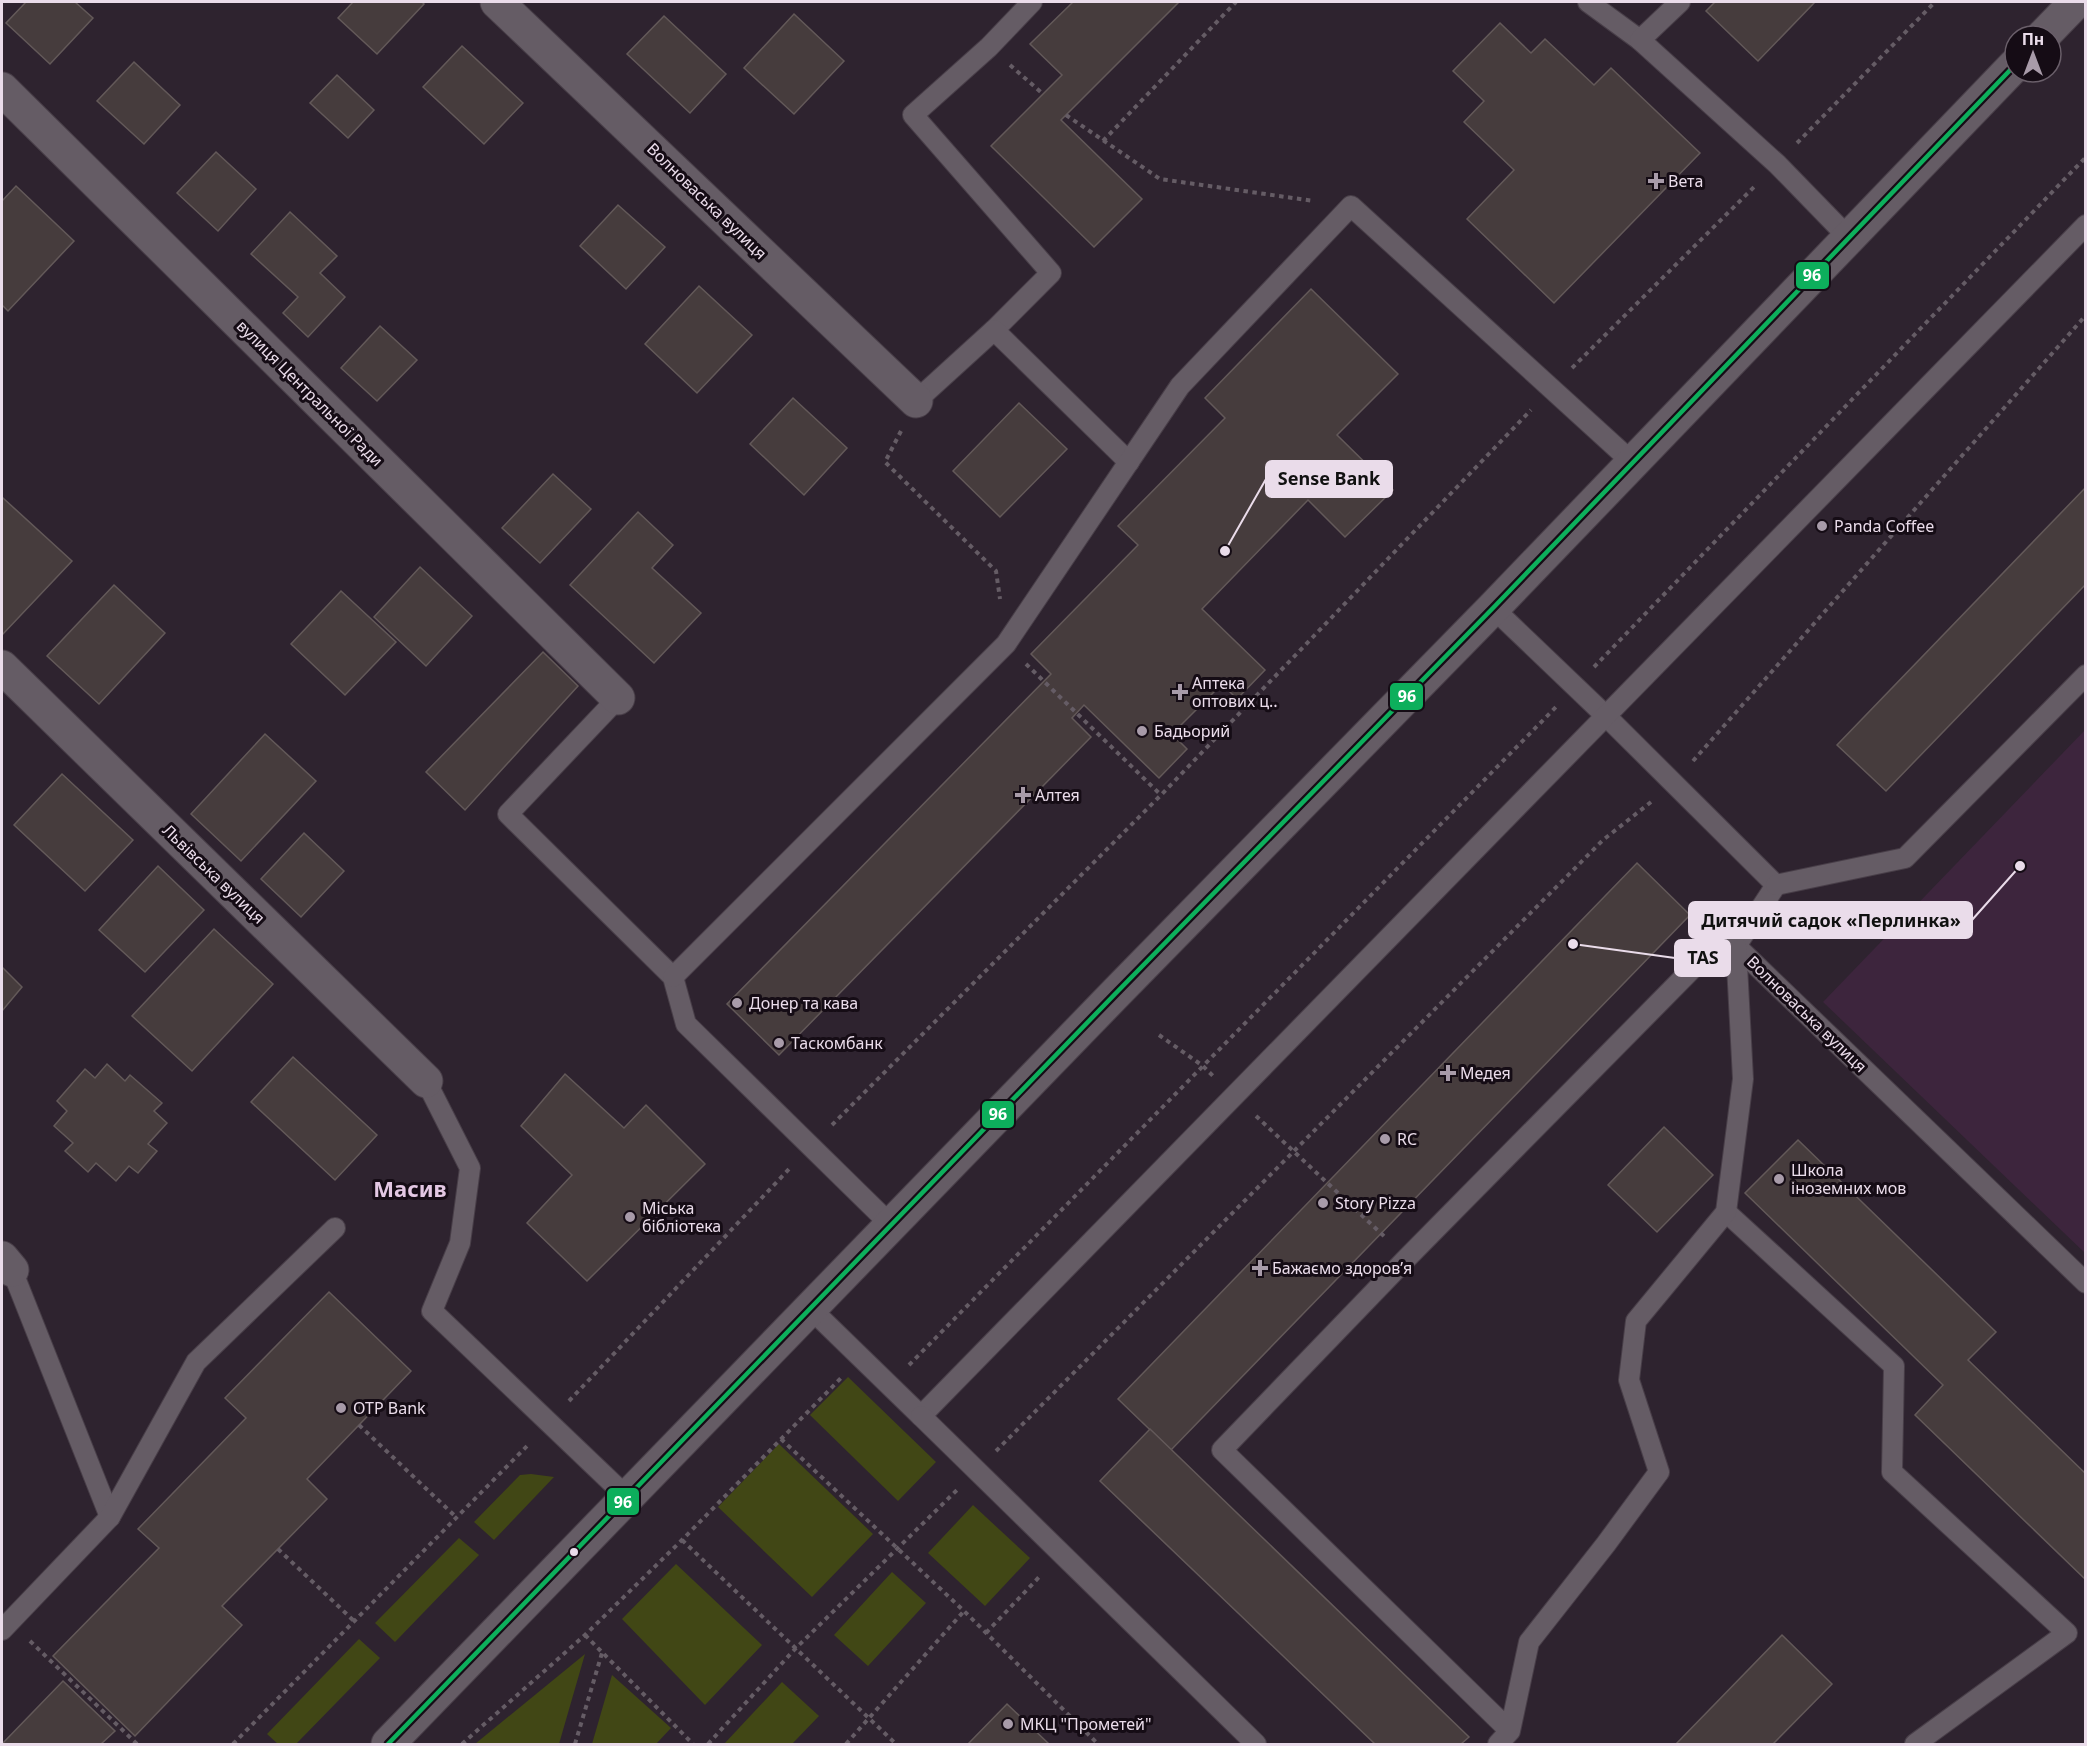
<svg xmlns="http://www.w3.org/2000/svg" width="2087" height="1746" viewBox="0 0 2087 1746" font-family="'Noto Sans',sans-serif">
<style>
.built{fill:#3d253d}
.green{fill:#414715}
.building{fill:#463c3d;stroke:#635959;stroke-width:1.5}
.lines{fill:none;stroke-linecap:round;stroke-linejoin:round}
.lane-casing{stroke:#483e48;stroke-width:22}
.street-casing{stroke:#483e48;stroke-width:35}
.secondary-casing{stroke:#483e48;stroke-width:35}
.path{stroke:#655c65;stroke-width:4;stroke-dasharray:4.5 4.5;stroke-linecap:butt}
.lane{stroke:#655c65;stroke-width:20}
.street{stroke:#655c65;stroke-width:33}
.secondary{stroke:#655c65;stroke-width:33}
.bus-1-casing{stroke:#150c15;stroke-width:9}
.bus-1{stroke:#0daf5c;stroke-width:4.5}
.poi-dot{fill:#a89ba9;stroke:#150c15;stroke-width:2}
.bus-dot{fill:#eadcea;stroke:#150c15;stroke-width:2}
.labels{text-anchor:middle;stroke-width:6;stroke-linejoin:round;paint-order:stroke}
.poi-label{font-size:16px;fill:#eadcea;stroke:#150c15;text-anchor:start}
.street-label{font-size:16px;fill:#eadcea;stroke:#150c15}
.district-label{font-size:22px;font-weight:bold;fill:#e3c7e3;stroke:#150c15}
.leader{fill:none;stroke:#eadcea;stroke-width:2}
.callout-dot{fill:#eadcea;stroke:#150c15;stroke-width:2}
.callout{fill:#eadcea;stroke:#eadcea;stroke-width:2}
.callout-label{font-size:18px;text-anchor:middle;font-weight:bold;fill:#111}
.line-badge{stroke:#150c15;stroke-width:2}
.badge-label{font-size:16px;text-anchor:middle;font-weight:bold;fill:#fff}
</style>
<rect width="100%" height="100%" fill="#2e232f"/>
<!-- built -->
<polygon class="built" points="2085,730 2085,1253 1823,1002"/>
<!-- green -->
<g class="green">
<polygon points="848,1377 936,1462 898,1501 810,1415"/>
<polygon points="779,1444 873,1534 812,1597 718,1507"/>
<polygon points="531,1474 554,1477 494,1540 474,1522 520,1475"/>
<polygon points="973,1505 1030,1558 985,1606 928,1553"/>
<polygon points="459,1538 479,1555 395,1642 375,1623"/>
<polygon points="676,1564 762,1645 705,1705 622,1619"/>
<polygon points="892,1572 926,1603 868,1666 834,1635"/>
<polygon points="359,1639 380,1658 296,1744 278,1744 267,1734"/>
<polygon points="585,1654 559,1744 475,1744"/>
<polygon points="612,1675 671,1728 656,1744 592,1744"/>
<polygon points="782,1682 819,1716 792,1744 724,1744"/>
</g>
<!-- building -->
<g class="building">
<polygon points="26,2 75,2 93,18 50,64 6,23"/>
<polygon points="353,2 422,2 424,4 377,54 338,18"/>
<polygon points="1073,2 1179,2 1061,120 1142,199 1094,247 991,146 1062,75 1030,44"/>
<polygon points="1715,2 1815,2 1758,61 1706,11"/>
<polygon points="794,14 844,61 794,114 744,68"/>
<polygon points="664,16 726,74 690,113 627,54"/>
<polygon points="1500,23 1531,53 1545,39 1594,85 1611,68 1700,153 1554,303 1467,219 1514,170 1464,122 1484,101 1453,71"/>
<polygon points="462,46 523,103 484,144 423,87"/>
<polygon points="134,62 180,105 144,144 97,101"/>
<polygon points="337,75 374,110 348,138 310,103"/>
<polygon points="216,152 256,189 218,231 177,193"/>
<polygon points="16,186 74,241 8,311 2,305 2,201"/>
<polygon points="618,205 665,247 626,289 580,246"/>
<polygon points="290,212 337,256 320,273 345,297 308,337 283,313 298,297 251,254"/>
<polygon points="699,286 752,335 697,393 645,344"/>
<polygon points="1311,289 1398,374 1337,435 1393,490 1345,537 1308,500 1202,609 1265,670 1237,699 1222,684 1172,734 1187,749 1159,778 1084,705 1072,718 1091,737 779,1055 727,1004 1051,674 1031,654 1138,545 1118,526 1225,418 1205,398"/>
<polygon points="380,326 417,360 377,401 341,368"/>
<polygon points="793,398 847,448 804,495 750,444"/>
<polygon points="1019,403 1067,449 1000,517 953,471"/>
<polygon points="553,474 591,509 540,563 502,528"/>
<polygon points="2086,487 2086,584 1886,791 1837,745"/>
<polygon points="3,498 72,561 3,634 2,633 2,500"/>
<polygon points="638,512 673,545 652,568 701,613 654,663 570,585"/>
<polygon points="420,567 472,616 426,666 374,617"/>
<polygon points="114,585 165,633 99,704 47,656"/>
<polygon points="341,591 396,642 345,695 291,644"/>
<polygon points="543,652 578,686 465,810 426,772"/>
<polygon points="265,734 316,781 241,861 191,814"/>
<polygon points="62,774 133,840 85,891 14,825"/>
<polygon points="304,833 344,871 301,917 261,879"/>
<polygon points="1637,863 1690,915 1171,1450 1118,1399"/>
<polygon points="158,866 204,910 145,972 99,930"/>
<polygon points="214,929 273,984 192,1071 132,1016"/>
<polygon points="2,967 22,987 2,1011"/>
<polygon points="293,1057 377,1135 335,1180 251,1102"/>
<polygon points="107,1064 125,1081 130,1075 162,1103 154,1111 167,1123 148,1144 157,1151 138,1173 129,1166 116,1181 96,1163 88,1172 65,1151 73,1143 54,1126 67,1111 57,1101 85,1069 95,1078"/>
<polygon points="565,1074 624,1128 646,1105 705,1164 587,1281 527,1223 572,1175 521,1126"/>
<polygon points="1664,1127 1713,1175 1657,1232 1608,1185"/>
<polygon points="1798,1140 1996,1332 1968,1360 2086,1474 2086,1580 1915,1415 1943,1385 1745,1193"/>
<polygon points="329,1292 411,1371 307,1479 327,1499 222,1606 242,1625 135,1736 53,1656 159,1548 138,1529 246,1418 225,1398"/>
<polygon points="1150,1429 1469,1737 1461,1744 1375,1744 1100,1481"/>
<polygon points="1782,1635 1832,1684 1773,1744 1676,1744"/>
<polygon points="63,1681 115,1731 101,1744 2,1744"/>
<polygon points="1007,1704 1049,1744 968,1744"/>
</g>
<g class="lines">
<defs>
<g id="lane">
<polyline points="1588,2 1640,40"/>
<polyline points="1680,2 1640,40 1777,164 1849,238"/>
<polyline points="994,330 1051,273 913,115 989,47 1032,2"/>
<polyline points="916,401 994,330 1129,462"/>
<polyline points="1493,608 1606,716 1776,885 1736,946 2086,1283"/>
<polyline points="618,698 508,814 673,977 686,1024 892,1226"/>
<polyline points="1776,885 1905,858 2086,675"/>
<polyline points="673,977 1006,644 1180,386 1351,206 1632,462"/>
<polyline points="426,1081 470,1168 460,1243 432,1311 628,1498"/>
<polyline points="1726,1212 1894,1366 1892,1472 2067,1633 1915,1744"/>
<polyline points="12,1270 110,1517"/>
<polyline points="811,1309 921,1416 2086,225"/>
<polyline points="921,1416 1256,1744"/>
<polyline points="2,1630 110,1517 196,1362 335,1228"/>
<polyline points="1498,1744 1510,1731 1529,1642 1606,1544 1659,1472 1629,1380 1636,1321 1726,1212 1743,1079 1736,946 1696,965 1407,1258 1222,1450 1510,1731"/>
</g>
<g id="street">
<polyline points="497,2 916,401"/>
<polyline points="2,89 618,698"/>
<polyline points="2,667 426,1081"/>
<polyline points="2,1258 12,1270"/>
</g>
<g id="secondary">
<polyline points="2043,36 2076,2"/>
<polyline points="388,1744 1116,993 1493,608 2015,65"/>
</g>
</defs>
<!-- lane casing -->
<use href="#lane" class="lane-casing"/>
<!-- street casing -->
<use href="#street" class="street-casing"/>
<!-- secondary casing -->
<use href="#secondary" class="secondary-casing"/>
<!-- path -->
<g class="path">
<polyline points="1010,65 1043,94"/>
<polyline points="1066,115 1160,179 1314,201"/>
<polyline points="1103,141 1236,2"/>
<polyline points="1797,143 1935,2"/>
<polyline points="1572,368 1756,185"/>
<polyline points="901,431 885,462 996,571 1000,599"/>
<polyline points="1026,664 1161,795"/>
<polyline points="1594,667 2086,157"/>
<polyline points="1693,761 2086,315"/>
<polyline points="1159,1035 1203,1066 1213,1076"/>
<polyline points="1256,1116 1386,1238"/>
<polyline points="832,1125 1161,795 1531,410"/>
<polyline points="909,1365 1556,707"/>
<polyline points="569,1401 791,1167"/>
<polyline points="359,1425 456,1517"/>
<polyline points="781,1439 964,1611 1098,1744"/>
<polyline points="996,1451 1603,840 1651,802"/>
<polyline points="682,1540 896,1744"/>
<polyline points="278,1549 354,1621"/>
<polyline points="986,1633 1041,1575"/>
<polyline points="585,1635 693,1744"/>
<polyline points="30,1641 137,1744"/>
<polyline points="233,1744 529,1444"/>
<polyline points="462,1744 585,1635 682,1540 841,1378"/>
<polyline points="575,1744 602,1653"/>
<polyline points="708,1744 795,1649 957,1490"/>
<polyline points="846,1744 964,1611"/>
</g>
<!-- lane -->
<use href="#lane" class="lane"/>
<!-- street -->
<use href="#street" class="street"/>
<!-- secondary -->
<use href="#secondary" class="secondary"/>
<defs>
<polyline id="bus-1" points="388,1744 1116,993 1493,608 2015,65"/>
</defs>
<!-- bus-1 casing -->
<use href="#bus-1" class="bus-1-casing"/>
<!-- bus-1 -->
<use href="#bus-1" class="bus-1"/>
</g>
<!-- markers -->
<g class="poi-dot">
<path d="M1653 172h6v6h6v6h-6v6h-6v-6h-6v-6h6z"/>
<circle cx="1822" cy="526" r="6"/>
<path d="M1177 683h6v6h6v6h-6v6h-6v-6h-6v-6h6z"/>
<circle cx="1142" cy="731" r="6"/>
<path d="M1020 786h6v6h6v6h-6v6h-6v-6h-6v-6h6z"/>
<circle cx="737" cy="1003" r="6"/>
<circle cx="779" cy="1043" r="6"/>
<path d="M1445 1064h6v6h6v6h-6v6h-6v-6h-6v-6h6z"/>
<circle cx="1385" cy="1139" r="6"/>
<circle cx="1779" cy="1179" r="6"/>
<circle cx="1323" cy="1203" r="6"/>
<circle cx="630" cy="1217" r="6"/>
<path d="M1257 1259h6v6h6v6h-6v6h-6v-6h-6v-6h6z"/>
<circle cx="341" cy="1408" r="6"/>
<circle cx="1008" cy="1724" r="6"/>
</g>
<circle class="bus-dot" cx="574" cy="1552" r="5"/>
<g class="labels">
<!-- poi labels -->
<g class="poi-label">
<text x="1668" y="187">Вета</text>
<text x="1834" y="532">Panda Coffee</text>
<text x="1192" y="689">Аптека<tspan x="1192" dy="18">оптових ц‥</tspan></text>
<text x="1154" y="737">Бадьорий</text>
<text x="1035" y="801">Алтея</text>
<text x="749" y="1009">Донер та кава</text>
<text x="791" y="1049">Таскомбанк</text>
<text x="1460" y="1079">Медея</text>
<text x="1397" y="1145">RC</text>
<text x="1791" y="1176">Школа<tspan x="1791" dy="18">іноземних мов</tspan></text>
<text x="1335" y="1209">Story Pizza</text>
<text x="642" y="1214">Міська<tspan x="642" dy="18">бібліотека</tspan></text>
<text x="1272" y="1274">Бажаємо здоровʼя</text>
<text x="353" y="1414">OTP Bank</text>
<text x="1020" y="1730">МКЦ "Прометей"</text>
</g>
<!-- street labels -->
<g class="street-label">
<text transform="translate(707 201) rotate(44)" y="6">Волноваська вулиця</text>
<text transform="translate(310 393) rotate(45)" y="6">вулиця Центральної Ради</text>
<text transform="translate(214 874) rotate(44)" y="6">Львівська вулиця</text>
<text transform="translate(1807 1014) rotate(44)" y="6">Волноваська вулиця</text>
</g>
<!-- district labels -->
<g class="district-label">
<text x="410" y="1197">Масив</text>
</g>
</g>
<!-- callouts -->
<path class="leader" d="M1225 551L1266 479M2020 866L1972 920M1573 944L1675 958"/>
<g class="callout-dot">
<circle cx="1225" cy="551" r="6"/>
<circle cx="2020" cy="866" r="6"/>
<circle cx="1573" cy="944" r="6"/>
</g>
<g class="callout">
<rect x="1266" y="461" width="126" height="36" rx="6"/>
<rect x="1689" y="902" width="283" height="36" rx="6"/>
<rect x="1675" y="940" width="55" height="36" rx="6"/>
</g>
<g class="callout-label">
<text x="1329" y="485">Sense Bank</text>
<text x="1831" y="927">Дитячий садок «Перлинка»</text>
<text x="1703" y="964">TAS</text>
</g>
<g class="line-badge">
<rect x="1795" y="261" width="35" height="29" rx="6" fill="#0daf5c"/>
<rect x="1389" y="682" width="35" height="29" rx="6" fill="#0daf5c"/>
<rect x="981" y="1100" width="34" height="29" rx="6" fill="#0daf5c"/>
<rect x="606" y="1487" width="34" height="29" rx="6" fill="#0daf5c"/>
</g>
<g class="badge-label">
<text x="1812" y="281">96</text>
<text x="1407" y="702">96</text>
<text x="998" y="1120">96</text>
<text x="623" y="1508">96</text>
</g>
<!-- border -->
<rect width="2087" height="1746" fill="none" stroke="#eadcea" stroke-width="6"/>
<!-- north arrow -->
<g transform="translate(2033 54)"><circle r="28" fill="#150c15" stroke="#6a5f6a" stroke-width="1.5"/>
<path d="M0-4.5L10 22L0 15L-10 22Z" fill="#a89ba9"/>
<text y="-9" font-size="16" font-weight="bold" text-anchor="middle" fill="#eadcea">Пн</text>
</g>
</svg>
